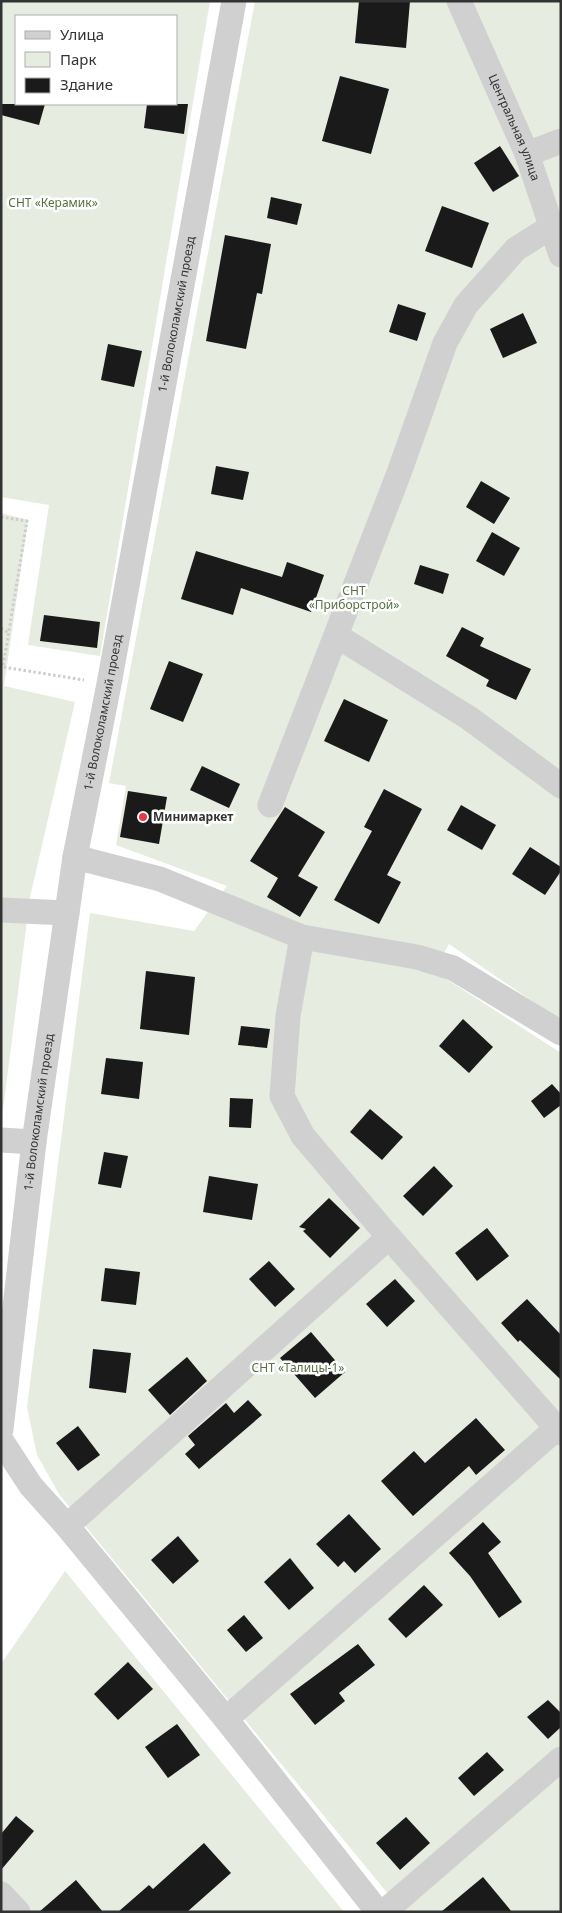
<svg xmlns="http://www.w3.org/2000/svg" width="562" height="1913" viewBox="0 0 562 1913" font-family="'Noto Sans',sans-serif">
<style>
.green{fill:#e6ecdf;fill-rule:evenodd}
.building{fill:#1a1a1a}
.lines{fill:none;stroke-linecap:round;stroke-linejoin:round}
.path{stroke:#cdcdcd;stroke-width:3;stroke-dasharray:2.5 2.5;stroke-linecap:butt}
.minor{stroke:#d0d0d0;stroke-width:25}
.poi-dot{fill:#e63946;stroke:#fff;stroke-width:2}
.labels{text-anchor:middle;stroke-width:5;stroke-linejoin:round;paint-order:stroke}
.street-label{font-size:12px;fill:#333;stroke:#fff}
.park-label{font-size:12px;fill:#56703f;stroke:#fff}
.poi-label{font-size:12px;font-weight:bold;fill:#333;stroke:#fff;text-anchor:start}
</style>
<rect width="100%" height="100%" fill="#fff"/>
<!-- green -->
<g class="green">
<path d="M1 1H210L100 656 28 645 49 505 1 497ZM16 16H176V104H16Z"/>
<polygon points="255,1 561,1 561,1021 449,944 434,971 561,1053 561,1912 403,1912 59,1494 37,1455 27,1407 90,913 194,931 227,886 116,845 126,786 109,783"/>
<polygon points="1,513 28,520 4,686 75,702 30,897 1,1126"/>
<polygon points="65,1571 344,1912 1,1912 1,1664"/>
</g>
<!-- building -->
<g class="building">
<polygon points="359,1 410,1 406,48 355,43"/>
<polygon points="340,76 389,89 371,154 322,141"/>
<polygon points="1,104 45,104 39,125 1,115"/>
<polygon points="147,104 188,104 184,134 144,128"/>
<polygon points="500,146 519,176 493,192 474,163"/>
<polygon points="271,197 302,204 297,225 267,218"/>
<polygon points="442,206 489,223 472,268 425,251"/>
<polygon points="225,235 271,244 262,294 257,293 246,349 206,341"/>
<polygon points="398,304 426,313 417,341 389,332"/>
<polygon points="523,313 537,343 503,358 490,329"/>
<polygon points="108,344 142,351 134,387 101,380"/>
<polygon points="216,466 249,472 243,500 211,494"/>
<polygon points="481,481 510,498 494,524 466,507"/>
<polygon points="492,532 520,548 504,576 476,561"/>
<polygon points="196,551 282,577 287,562 324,575 311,612 241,588 233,615 181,599"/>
<polygon points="420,565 449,574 443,594 414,584"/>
<polygon points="44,615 100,622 97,648 40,641"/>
<polygon points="462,627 484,638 480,646 531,669 516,700 486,686 489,680 446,656"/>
<polygon points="169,661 203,674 183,722 150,709"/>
<polygon points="344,699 388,720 369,762 324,741"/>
<polygon points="202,766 240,784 229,808 190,790"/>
<polygon points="384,789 422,809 387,875 401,882 379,924 334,900 372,831 364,827"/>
<polygon points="128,791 167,797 159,844 120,837"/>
<polygon points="461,805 496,825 482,850 447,830"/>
<polygon points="285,807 325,832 298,876 318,887 300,917 267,897 278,878 250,861"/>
<polygon points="530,847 561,867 561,871 545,895 512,874"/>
<polygon points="146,971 195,977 189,1035 140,1029"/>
<polygon points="463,1019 493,1047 469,1073 439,1046"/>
<polygon points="241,1026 270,1029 267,1048 238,1045"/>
<polygon points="106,1058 143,1062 139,1099 101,1094"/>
<polygon points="552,1084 561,1094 561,1105 544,1118 531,1101"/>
<polygon points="230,1098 253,1099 251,1128 229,1127"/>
<polygon points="370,1109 403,1137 382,1160 350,1132"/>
<polygon points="104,1152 128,1156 121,1188 98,1184"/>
<polygon points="434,1166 453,1186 423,1216 403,1196"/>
<polygon points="209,1176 258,1184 252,1220 203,1212"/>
<polygon points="329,1198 360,1228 330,1258 303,1231 306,1229 299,1227"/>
<polygon points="487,1228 509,1256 477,1281 455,1253"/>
<polygon points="269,1261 295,1289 275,1307 249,1279"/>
<polygon points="105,1268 140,1272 136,1305 101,1301"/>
<polygon points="395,1279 415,1301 387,1327 366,1304"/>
<polygon points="527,1299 561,1335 561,1380 520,1340 518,1342 501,1323"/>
<polygon points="311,1332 345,1372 315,1398 280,1358"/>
<polygon points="93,1349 131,1353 126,1393 89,1388"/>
<polygon points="187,1357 207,1381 170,1415 148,1390"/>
<polygon points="248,1400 262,1415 199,1469 185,1454 195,1445 188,1436 226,1403 234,1413"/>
<polygon points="476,1418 505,1450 476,1475 469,1466 413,1516 381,1481 414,1451 425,1463"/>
<polygon points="78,1426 100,1455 78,1471 56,1443"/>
<polygon points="349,1514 381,1549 355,1573 344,1561 338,1567 316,1544"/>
<polygon points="483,1522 501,1542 488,1553 522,1602 499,1618 470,1576 449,1553"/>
<polygon points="178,1536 199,1561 173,1584 151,1560"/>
<polygon points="290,1558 314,1588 289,1610 264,1582"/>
<polygon points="424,1585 443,1605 406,1638 388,1619"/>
<polygon points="244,1615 263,1638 246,1652 227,1630"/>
<polygon points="358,1644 375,1665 339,1693 345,1701 315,1725 290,1694"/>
<polygon points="128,1662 153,1689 118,1720 94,1694"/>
<polygon points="548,1700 561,1713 561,1727 548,1739 527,1717"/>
<polygon points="177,1724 200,1755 168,1778 145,1747"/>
<polygon points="487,1752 504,1770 474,1796 458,1778"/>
<polygon points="16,1816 34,1831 1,1870 1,1834"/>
<polygon points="406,1817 430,1843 400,1870 376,1843"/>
<polygon points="204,1843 231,1873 187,1912 118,1912 149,1885 153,1889"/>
<polygon points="483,1877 512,1912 441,1912"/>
<polygon points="76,1880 103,1912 39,1912"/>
</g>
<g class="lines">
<!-- path -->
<g class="path">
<polyline points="1,517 27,521 3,667 84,680"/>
<polyline points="1,628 9,633"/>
</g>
<!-- minor -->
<g class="minor">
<path id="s1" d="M459 1 527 154 561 255"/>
<polyline points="527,154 561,141"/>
<polyline points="337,636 469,718 561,786"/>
<polyline points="270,805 399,473 445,343 466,305 516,249 551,227"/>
<polyline points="75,857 160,879 302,937 417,957 453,968 561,1033"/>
<polyline points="1,910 67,913"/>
<polyline points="302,937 288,1016 282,1096 303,1136 389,1237 561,1433"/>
<polyline points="1,1140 34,1142"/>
<path id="s2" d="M1 1429 34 1142 75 857 109 684 234 1"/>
<polyline points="1,1440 31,1486 67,1526 226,1719 378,1912"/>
<polyline points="67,1526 389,1237"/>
<polyline points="226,1719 557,1428"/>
<polyline points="1,1894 18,1912"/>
<polyline points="384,1912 561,1759"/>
</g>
</g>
<!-- markers -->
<circle class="poi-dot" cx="143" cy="817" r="5"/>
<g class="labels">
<!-- street labels -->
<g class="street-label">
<text dy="4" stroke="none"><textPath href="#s1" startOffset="138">Центральная улица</textPath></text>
<text dy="4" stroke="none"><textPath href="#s2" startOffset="1129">1-й Волоколамский проезд</textPath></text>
<text dy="4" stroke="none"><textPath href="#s2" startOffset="724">1-й Волоколамский проезд</textPath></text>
<text dy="4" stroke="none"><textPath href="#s2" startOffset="319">1-й Волоколамский проезд</textPath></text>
</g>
<!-- park labels -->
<g class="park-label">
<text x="53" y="207">СНТ «Керамик»</text>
<text x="354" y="595">СНТ<tspan x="354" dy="14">«Приборстрой»</tspan></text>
<text x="298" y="1372">СНТ «Талицы-1»</text>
</g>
<!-- poi labels -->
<g class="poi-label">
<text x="153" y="821">Минимаркет</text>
</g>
</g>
<!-- border -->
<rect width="562" height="1913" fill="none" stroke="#333333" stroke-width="5"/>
<!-- legend -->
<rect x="15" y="15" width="162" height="90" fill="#ffffff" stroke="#adadad"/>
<rect x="25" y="31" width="25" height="8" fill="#d0d0d0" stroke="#adadad"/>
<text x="60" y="40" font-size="15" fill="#333333">Улица</text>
<rect x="25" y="52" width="25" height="15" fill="#e6ecdf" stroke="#adadad"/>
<text x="60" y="65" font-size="15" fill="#333333">Парк</text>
<rect x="25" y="78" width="25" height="15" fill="#1a1a1a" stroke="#adadad"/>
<text x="60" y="90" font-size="15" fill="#333333">Здание</text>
</svg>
